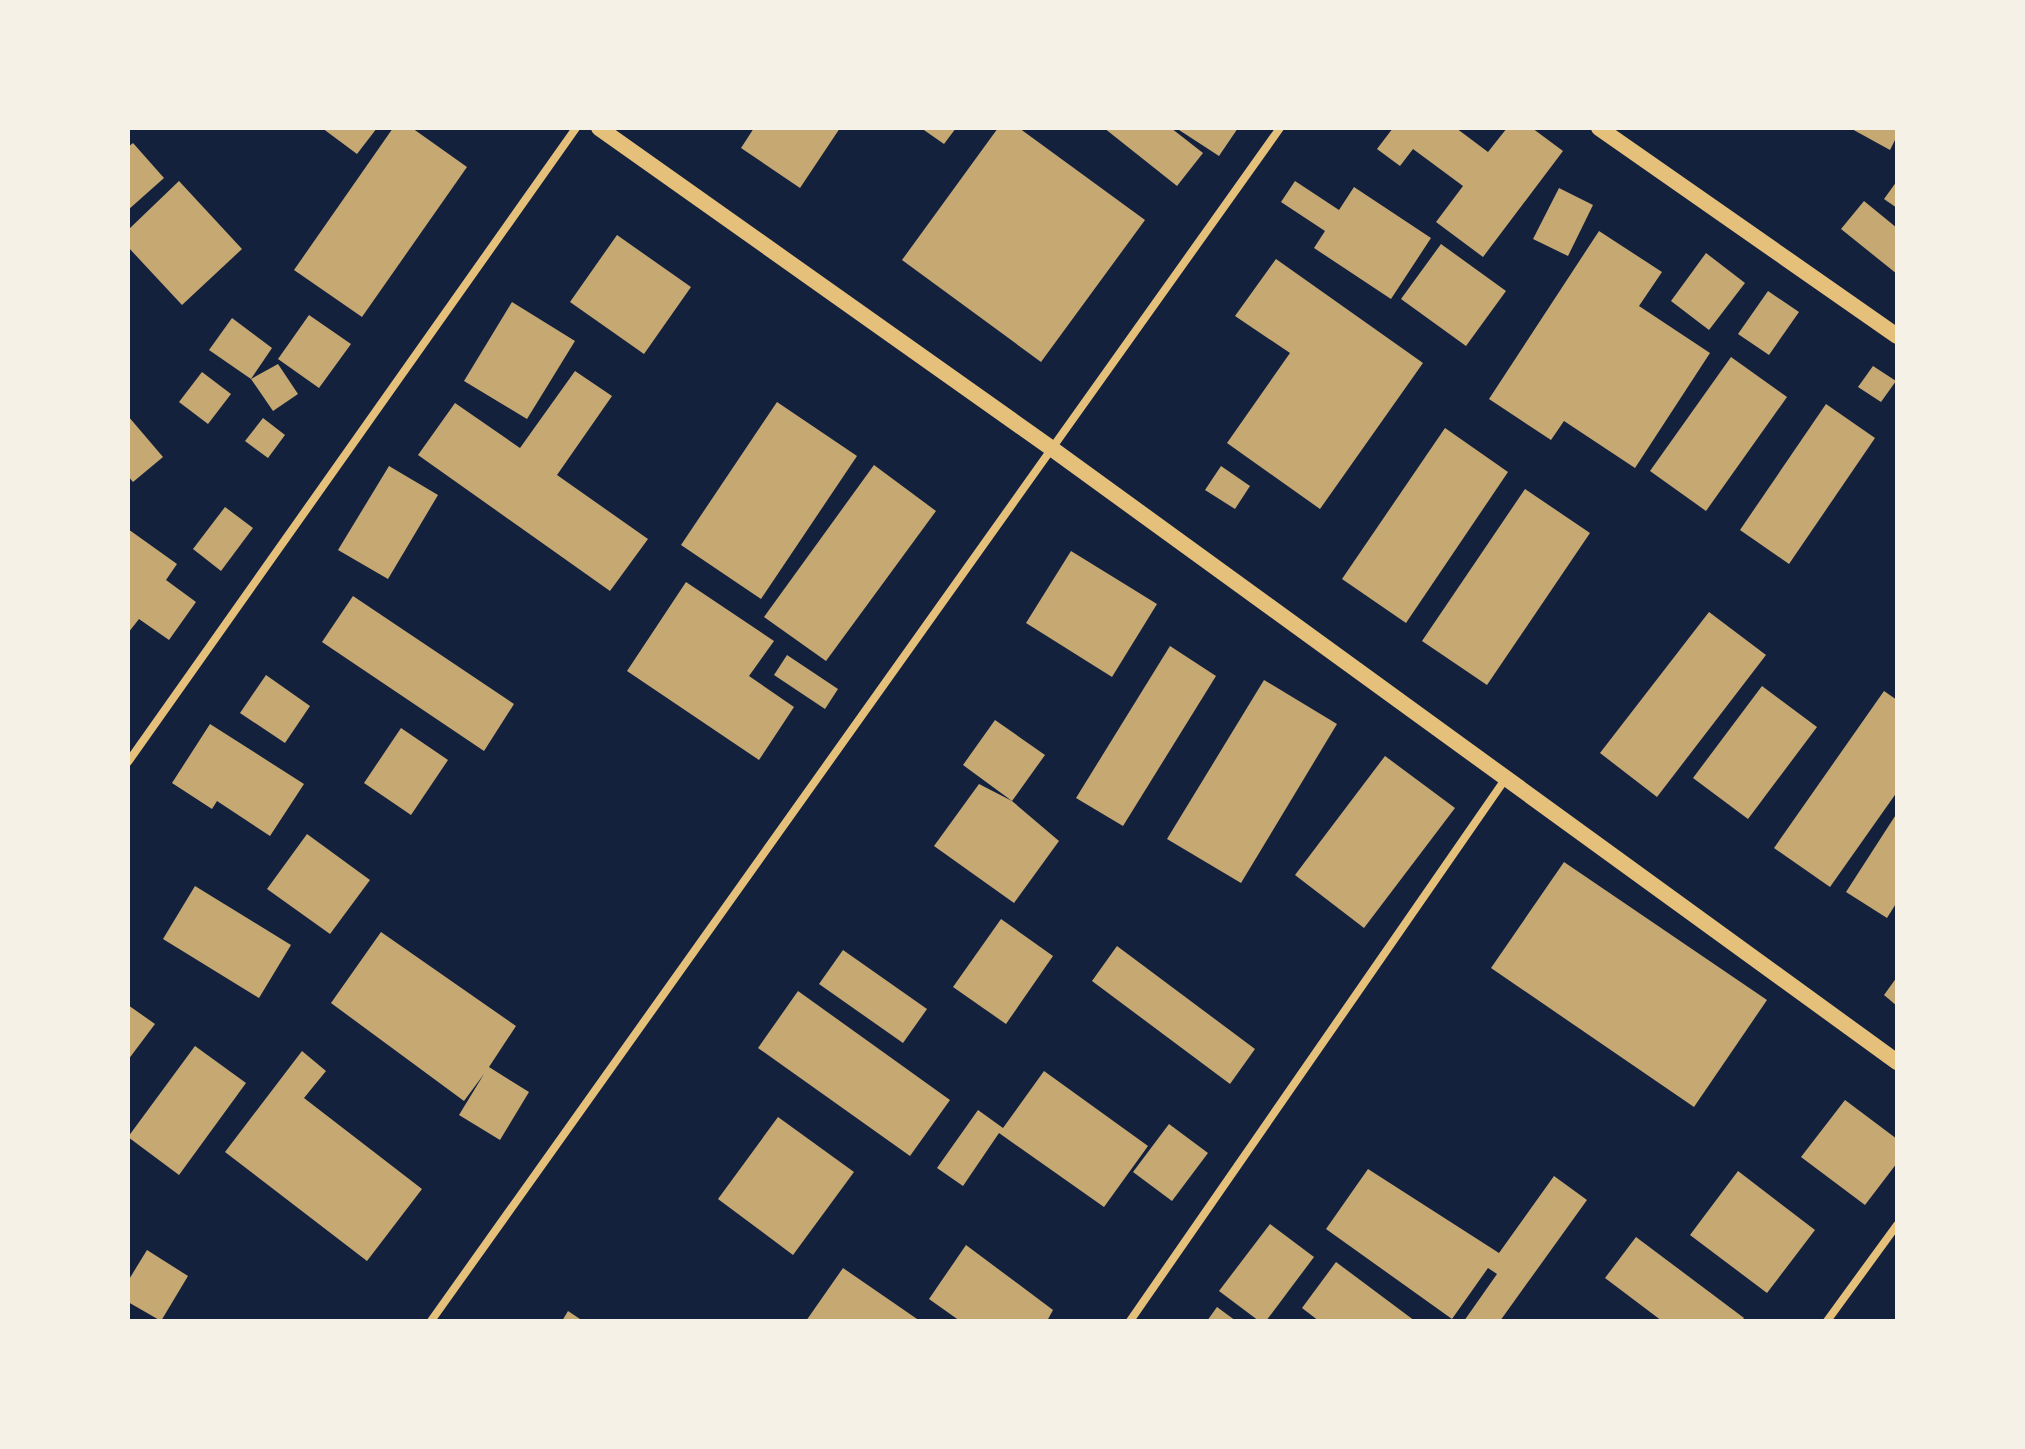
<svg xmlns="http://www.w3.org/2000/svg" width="2025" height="1449" viewBox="0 0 2025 1449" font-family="Inter,sans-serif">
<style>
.building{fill:#c6a872}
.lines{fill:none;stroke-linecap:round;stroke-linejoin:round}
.minor{stroke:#e5c07b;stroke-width:8}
.secondary{stroke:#e5c07b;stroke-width:16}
</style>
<rect width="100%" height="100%" fill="#14213d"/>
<!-- building -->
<g class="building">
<polygon points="322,128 377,128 357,154"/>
<polygon points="393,128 412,128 467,167 362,317 294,270"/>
<polygon points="754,128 840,128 800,188 741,148"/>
<polygon points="921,128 956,128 944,144"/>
<polygon points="998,128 1019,128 1145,220 1041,362 902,260"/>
<polygon points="1104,128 1171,128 1203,153 1177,186"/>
<polygon points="1176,128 1238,128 1219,156"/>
<polygon points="1393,128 1456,128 1488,152 1507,128 1532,128 1563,151 1483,257 1436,222 1463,186 1413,149 1400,166 1377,149"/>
<polygon points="1850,128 1897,128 1897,136 1890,150"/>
<polygon points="133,143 164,178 128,210 128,147"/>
<polygon points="179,181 242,249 182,305 128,247 128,230"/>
<polygon points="1295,181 1339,210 1354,187 1431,238 1391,299 1314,248 1325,231 1281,202"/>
<polygon points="1897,181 1897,208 1884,199"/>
<polygon points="1559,188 1593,205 1568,256 1533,239"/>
<polygon points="1864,201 1897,228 1897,274 1841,229"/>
<polygon points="1599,231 1662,272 1639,306 1710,353 1635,468 1564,421 1551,440 1489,399"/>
<polygon points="617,235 691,287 644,354 570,302"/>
<polygon points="1441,244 1506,291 1466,346 1401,299"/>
<polygon points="1706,253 1745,283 1709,330 1671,301"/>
<polygon points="1276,259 1423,363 1320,509 1227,443 1290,353 1235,316"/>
<polygon points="1768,291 1799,312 1769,355 1738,334"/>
<polygon points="512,302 575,341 527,419 464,381"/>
<polygon points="309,315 351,344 319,388 278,359"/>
<polygon points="232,318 272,348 251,379 209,350"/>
<polygon points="1731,357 1787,397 1706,511 1650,471"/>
<polygon points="278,364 298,394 273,411 251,379"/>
<polygon points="1873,366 1896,381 1881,402 1858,387"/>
<polygon points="575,371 612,396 557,475 648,539 610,591 418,455 455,403 520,448"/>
<polygon points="202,372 231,394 208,424 179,402"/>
<polygon points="777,402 857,456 761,599 681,545"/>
<polygon points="1826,404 1875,438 1789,564 1740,530"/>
<polygon points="128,416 163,457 133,482 128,476"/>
<polygon points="263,418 285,435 268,458 245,441"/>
<polygon points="1445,428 1508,472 1406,623 1342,579"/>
<polygon points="874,465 936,511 826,661 764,617"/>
<polygon points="389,466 438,495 388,579 338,550"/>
<polygon points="1221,466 1250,486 1235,509 1205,490"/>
<polygon points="1525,489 1590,533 1487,685 1422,641"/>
<polygon points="225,507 253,528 221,571 193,549"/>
<polygon points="128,529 177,564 166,580 196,602 169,640 139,619 128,633"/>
<polygon points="1071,551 1157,604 1112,677 1026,623"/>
<polygon points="686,582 774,641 749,676 794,707 759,760 627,671"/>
<polygon points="353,596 514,704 484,751 322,642"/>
<polygon points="1709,612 1766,655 1657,797 1600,753"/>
<polygon points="1170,646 1216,676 1123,826 1076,798"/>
<polygon points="787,655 838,689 825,709 774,675"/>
<polygon points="266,675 310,706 285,743 240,713"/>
<polygon points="1264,680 1337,724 1241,883 1167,839"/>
<polygon points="1762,686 1817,727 1748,819 1693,778"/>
<polygon points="1884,691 1897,700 1897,792 1830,887 1774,848"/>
<polygon points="995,720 1045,755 1012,801 963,765"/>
<polygon points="210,724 304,784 270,836 217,801 212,809 172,783"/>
<polygon points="401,728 448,760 411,815 364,783"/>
<polygon points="1385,756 1455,808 1364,928 1295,875"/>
<polygon points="979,784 1012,801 1059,841 1014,903 934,846"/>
<polygon points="1897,813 1897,902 1887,918 1846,892"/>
<polygon points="307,834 370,880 330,934 267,889"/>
<polygon points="1564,862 1767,1000 1694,1107 1491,968"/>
<polygon points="195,886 291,945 259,998 163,939"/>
<polygon points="1001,919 1053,956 1006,1024 953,987"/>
<polygon points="381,932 516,1026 489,1067 529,1092 500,1140 459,1115 484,1074 464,1101 331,1003"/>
<polygon points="1117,946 1255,1049 1230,1084 1092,981"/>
<polygon points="843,950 927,1009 903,1043 819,984"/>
<polygon points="1897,977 1897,1006 1884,995"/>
<polygon points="798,991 950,1100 910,1156 758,1048"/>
<polygon points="128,1005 155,1024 128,1060"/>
<polygon points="195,1046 246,1083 179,1175 128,1137"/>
<polygon points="302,1051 326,1071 304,1098 422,1189 367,1261 225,1152"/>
<polygon points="1044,1071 1148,1146 1104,1207 999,1133 963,1186 937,1168 978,1110 1003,1128"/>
<polygon points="1845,1100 1897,1139 1897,1163 1865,1205 1801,1157"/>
<polygon points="778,1117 854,1172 793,1255 718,1199"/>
<polygon points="1169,1124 1208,1153 1172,1201 1133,1172"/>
<polygon points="1368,1169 1499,1253 1554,1176 1587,1200 1500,1321 1464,1321 1497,1274 1488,1268 1452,1319 1326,1229"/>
<polygon points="1738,1171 1815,1230 1767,1293 1690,1235"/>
<polygon points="1270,1224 1314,1257 1266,1321 1259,1321 1219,1291"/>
<polygon points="1636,1237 1744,1318 1742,1321 1662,1321 1605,1278"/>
<polygon points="966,1245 1053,1310 1047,1321 960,1321 929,1299"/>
<polygon points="147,1250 188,1276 161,1321 128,1302 128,1281"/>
<polygon points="1336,1262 1415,1321 1319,1321 1302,1308"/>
<polygon points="843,1268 920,1321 806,1321"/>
<polygon points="1217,1307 1236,1321 1207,1321"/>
<polygon points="568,1311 583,1321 562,1321"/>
</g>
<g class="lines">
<!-- minor -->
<g class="minor">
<polyline points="128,762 576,128"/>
<polyline points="431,1321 1280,128"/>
<polyline points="1130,1321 1506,778"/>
<polyline points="1827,1321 1897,1225"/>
</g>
<!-- secondary -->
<g class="secondary">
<polyline points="599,128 1051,448 1897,1062"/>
<polyline points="1599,128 1897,336"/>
</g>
</g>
<!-- border -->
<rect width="2025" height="1449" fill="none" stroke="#f6f1e7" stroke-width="260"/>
</svg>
